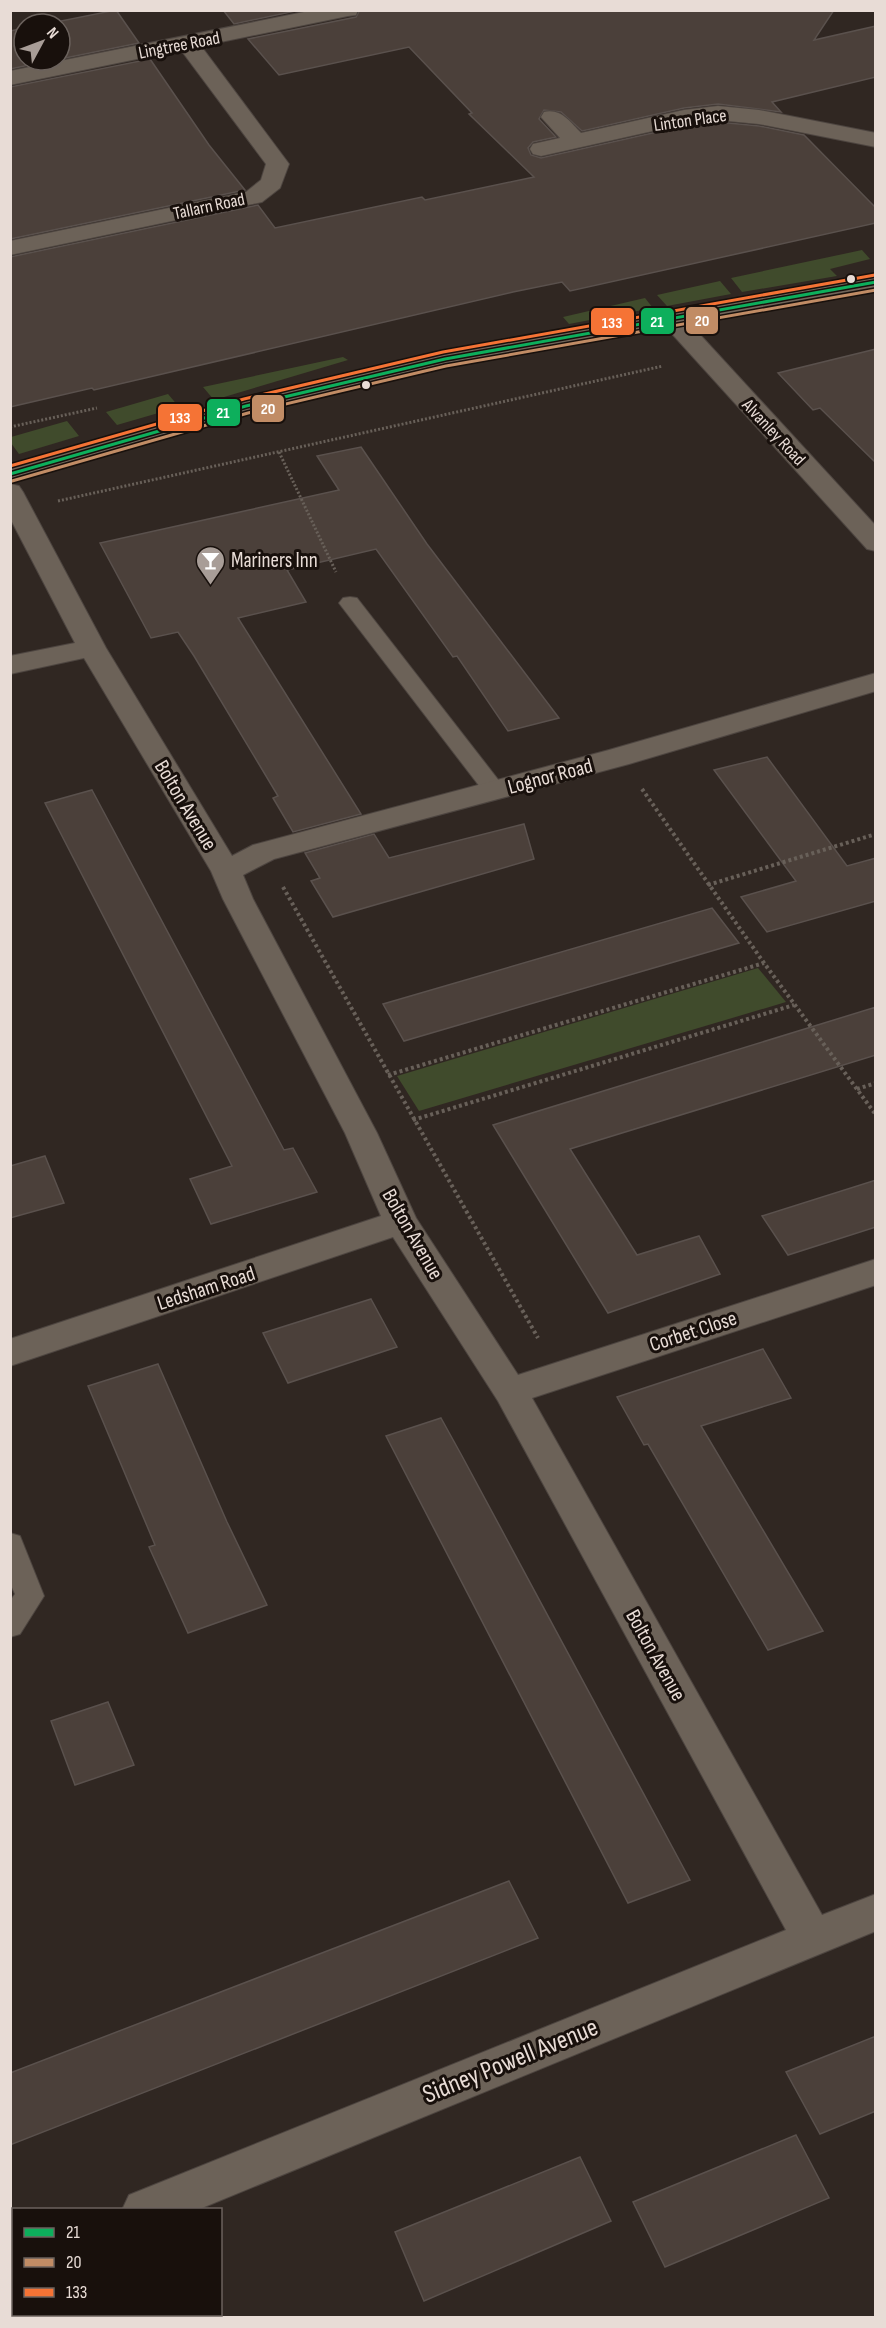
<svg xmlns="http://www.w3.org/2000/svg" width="886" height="2328" viewBox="0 0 886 2328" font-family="'Sofia Sans Condensed',sans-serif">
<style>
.green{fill:#404b2c}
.building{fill:#4b403a;stroke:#5a514d;stroke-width:1.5}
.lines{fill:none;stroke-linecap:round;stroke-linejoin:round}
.service-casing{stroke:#4d4540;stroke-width:2}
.minor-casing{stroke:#4d4540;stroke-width:2}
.secondary-casing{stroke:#4d4540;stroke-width:2}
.path-far1{stroke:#686059;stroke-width:3;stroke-dasharray:2 2;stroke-linecap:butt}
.path{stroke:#686059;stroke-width:4;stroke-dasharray:3 3;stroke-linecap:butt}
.service{fill:#6c6258;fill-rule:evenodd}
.minor{fill:#6c6258;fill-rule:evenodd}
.secondary{fill:#706459;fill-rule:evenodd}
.bus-1-casing{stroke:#18100c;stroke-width:6}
.bus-2-casing{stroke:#18100c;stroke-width:6}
.bus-3-casing{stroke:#18100c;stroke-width:6}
.bus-1{stroke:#0daf5c;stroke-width:3}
.bus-2{stroke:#c18c65;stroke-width:3}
.bus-3{stroke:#f57335;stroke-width:3}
.bus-dot{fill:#e8dcd6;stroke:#18100c;stroke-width:2}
.labels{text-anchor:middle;stroke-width:6;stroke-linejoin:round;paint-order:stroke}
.far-street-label{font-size:18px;fill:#e8dcd6;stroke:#18100c}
.poi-label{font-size:21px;fill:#e8dcd6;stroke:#18100c;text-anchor:start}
.street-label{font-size:21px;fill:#e8dcd6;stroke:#18100c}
.near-street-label{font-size:26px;fill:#e8dcd6;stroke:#18100c}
.line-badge{stroke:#18100c;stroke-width:2}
.badge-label{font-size:16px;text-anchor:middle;font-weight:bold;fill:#fff}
</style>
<rect width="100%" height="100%" fill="#302722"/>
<!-- green -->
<g class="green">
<polygon points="862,250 870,259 830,269 837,276 742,292 731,278"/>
<polygon points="720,281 731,294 667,306 657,295"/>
<polygon points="645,298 653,308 569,324 563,317"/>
<polygon points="343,357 348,360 214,400 203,387"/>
<polygon points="168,394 179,407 117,425 106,412"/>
<polygon points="67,421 79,436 19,454 11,443 11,437"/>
<polygon points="758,968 786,1002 419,1111 397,1076"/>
</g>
<!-- building -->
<g class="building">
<polygon points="116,10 139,43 60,59 60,24 46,24"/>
<polygon points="223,10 300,10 234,24"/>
<polygon points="360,10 834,10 814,40 876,26 876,77 772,102 781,112 718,104 684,108 582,131 561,112 544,110 539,119 556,137 533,142 528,148 531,155 541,158 684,126 718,122 759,126 804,135 876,208 876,223 570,291 562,282 513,292 94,390 92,388 10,407 10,257 258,205 275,228 422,197 425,200 534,177 469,114 472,113 409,47 279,75 248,39 356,17"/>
<polygon points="24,28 24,60 53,60 10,69 10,31"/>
<polygon points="150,59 209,145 245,190 10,239 10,87"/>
<polygon points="876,349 876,463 820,408 813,410 778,373"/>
<polygon points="361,447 427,544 559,718 508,731 457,656 453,657 376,549 287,570 306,602 238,618 361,814 293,832 273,798 278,796 194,656 178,632 151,638 100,543 339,490 317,456"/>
<polygon points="767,757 847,866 876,858 876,901 767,932 741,897 796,881 714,770"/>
<polygon points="92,790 284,1150 293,1148 317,1192 211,1224 190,1179 232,1166 45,803"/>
<polygon points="524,824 534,859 333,917 311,881 320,878 305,853 374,834 389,858"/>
<polygon points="712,908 739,943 404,1041 383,1004"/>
<polygon points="876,1007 876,1055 570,1149 637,1255 699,1236 720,1274 608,1313 493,1125"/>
<polygon points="45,1156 64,1203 10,1218 10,1166"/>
<polygon points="876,1180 876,1227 788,1255 762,1216"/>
<polygon points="371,1299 397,1347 288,1383 263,1333"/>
<polygon points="763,1349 791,1398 701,1426 823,1631 768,1650 648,1444 644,1445 617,1397"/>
<polygon points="158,1364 227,1522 267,1605 188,1633 149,1547 155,1545 88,1386"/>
<polygon points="441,1418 462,1456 690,1880 628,1903 386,1436"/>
<polygon points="108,1702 134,1765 75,1785 51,1721"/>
<polygon points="509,1881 538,1938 10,2145 10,2073"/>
<polygon points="876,2036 876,2111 820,2134 786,2072"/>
<polygon points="796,2135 829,2198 665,2267 633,2202"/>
<polygon points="580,2157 611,2221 424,2301 395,2232"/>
</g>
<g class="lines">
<defs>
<g id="service">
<polygon points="350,597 357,598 503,786 506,791 503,796 495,798 487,796 339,603 343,598"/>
<polygon points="10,1533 20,1536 44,1596 20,1634 10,1637 10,1601 15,1594 10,1583"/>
</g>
<g id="minor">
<polygon points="314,10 358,10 356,15 348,16 201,46 289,164 280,188 262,202 10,255 10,241 246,192 261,180 266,164 181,50 10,85 10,71"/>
<path d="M718 106 759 110 876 133V147L759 124 718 120 684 124 541 156 533 154 530 149 533 144 560 138 541 117 544 112C561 108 570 122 581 133L684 110Z"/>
<polygon points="673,313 682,315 876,526 876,551 867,549 664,325 661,320 664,315"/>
<polygon points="10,484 19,486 23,492 106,648 232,856 253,845 609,750 876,673 876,691 629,764 274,859 243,875 253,899 377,1133 416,1218 518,1375 876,1259 876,1285 532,1398 822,1915 876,1894 876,1931 197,2210 122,2210 129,2195 786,1930 498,1401 393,1237 10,1366 10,1339 381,1216 345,1133 223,899 211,871 84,658 10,674 10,656 75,643 10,518"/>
<rect x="10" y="2242" width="4" height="43"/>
</g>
<polygon id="secondary" points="876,275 876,289 445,366 253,412 10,482 10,466 237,401 445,352"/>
</defs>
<!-- service casing -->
<use href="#service" class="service-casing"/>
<!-- minor casing -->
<use href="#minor" class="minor-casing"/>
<!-- secondary casing -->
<use href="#secondary" class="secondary-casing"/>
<!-- path-far1 -->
<g class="path-far1">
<polyline points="10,427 97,408"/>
<polyline points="279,452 336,572"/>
<polyline points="58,501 663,366"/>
</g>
<!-- path -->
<g class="path">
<polyline points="642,789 764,963 876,1115"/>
<polyline points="708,885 876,834"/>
<polyline points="283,887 538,1338"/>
<polyline points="388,1075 764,963"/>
<polyline points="857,1089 876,1083"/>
<polyline points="413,1120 794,1005"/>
</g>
<!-- service -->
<use href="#service" class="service"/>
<!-- minor -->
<use href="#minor" class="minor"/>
<!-- secondary -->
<use href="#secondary" class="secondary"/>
<defs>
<polyline id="bus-1" points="10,474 246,406 445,359 876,282"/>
<polyline id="bus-2" points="12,481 248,413 446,366 876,290"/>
<polyline id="bus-3" points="10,466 244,399 443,352 875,275"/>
</defs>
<!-- bus-1 casing -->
<use href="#bus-1" class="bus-1-casing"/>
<!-- bus-2 casing -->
<use href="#bus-2" class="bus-2-casing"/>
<!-- bus-3 casing -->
<use href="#bus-3" class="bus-3-casing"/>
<!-- bus-1 -->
<use href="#bus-1" class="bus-1"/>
<!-- bus-2 -->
<use href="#bus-2" class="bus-2"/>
<!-- bus-3 -->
<use href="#bus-3" class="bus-3"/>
</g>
<!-- icons -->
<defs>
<symbol id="bar-pin" viewBox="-11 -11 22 30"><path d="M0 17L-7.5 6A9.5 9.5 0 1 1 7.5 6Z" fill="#a89d97" stroke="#18100c"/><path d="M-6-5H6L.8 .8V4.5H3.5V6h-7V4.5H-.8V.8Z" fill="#fff"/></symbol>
</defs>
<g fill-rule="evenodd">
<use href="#bar-pin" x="194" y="544" width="33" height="45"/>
</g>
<!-- markers -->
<g class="bus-dot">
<circle cx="851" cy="279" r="5"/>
<circle cx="366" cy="385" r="5"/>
</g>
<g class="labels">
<!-- far-street labels -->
<g class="far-street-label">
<text transform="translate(179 45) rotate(-11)" y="6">Lingtree Road</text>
<text transform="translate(690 120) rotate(-8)" y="6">Linton Place</text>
<text transform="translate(209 206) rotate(-12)" y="6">Tallarn Road</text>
<text transform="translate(774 432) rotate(47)" y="6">Alvanley Road</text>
</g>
<!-- poi labels -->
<g class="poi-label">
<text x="231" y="567">Mariners Inn</text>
</g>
<!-- street labels -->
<g class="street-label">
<text transform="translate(550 776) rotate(-15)" y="7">Lognor Road</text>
<text transform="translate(186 805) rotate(59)" y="7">Bolton Avenue</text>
<text transform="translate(413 1234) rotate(60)" y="7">Bolton Avenue</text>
<text transform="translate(206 1288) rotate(-18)" y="7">Ledsham Road</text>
<text transform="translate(693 1331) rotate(-18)" y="7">Corbet Close</text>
<text transform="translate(656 1655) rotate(61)" y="7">Bolton Avenue</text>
</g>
<!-- near-street labels -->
<g class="near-street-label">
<text transform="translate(510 2060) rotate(-22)" y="9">Sidney Powell Avenue</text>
</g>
</g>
<g class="line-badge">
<rect x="685" y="306" width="34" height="29" rx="6" fill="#c18c65"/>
<rect x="640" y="307" width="35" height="28" rx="6" fill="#0daf5c"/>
<rect x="590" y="307" width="45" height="29" rx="6" fill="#f57335"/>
<rect x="251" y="394" width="34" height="29" rx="6" fill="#c18c65"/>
<rect x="206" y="398" width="35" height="29" rx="6" fill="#0daf5c"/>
<rect x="157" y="403" width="46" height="29" rx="6" fill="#f57335"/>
</g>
<g class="badge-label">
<text x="702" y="326">20</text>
<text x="657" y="327">21</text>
<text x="612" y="328">133</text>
<text x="268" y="414">20</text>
<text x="223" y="418">21</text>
<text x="180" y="423">133</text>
</g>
<!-- border -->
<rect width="886" height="2328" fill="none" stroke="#e8dcd6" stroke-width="24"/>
<!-- legend -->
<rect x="12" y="2208" width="210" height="108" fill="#18100c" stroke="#6b625d" stroke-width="1.5"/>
<rect x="24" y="2228" width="30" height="9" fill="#0daf5c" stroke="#6b625d" stroke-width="1.5"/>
<text x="66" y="2238" font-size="18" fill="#e8dcd6">21</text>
<rect x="24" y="2258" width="30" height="9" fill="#c18c65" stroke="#6b625d" stroke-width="1.5"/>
<text x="66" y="2268" font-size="18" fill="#e8dcd6">20</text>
<rect x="24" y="2288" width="30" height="9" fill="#f57335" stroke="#6b625d" stroke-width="1.5"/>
<text x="66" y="2298" font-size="18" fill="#e8dcd6">133</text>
<!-- north arrow -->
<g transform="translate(42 42) rotate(49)"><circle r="28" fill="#18100c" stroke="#6b625d" stroke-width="1.5"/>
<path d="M0-4.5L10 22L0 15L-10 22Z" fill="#a89d97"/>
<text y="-9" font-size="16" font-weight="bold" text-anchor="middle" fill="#e8dcd6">N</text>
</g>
</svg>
